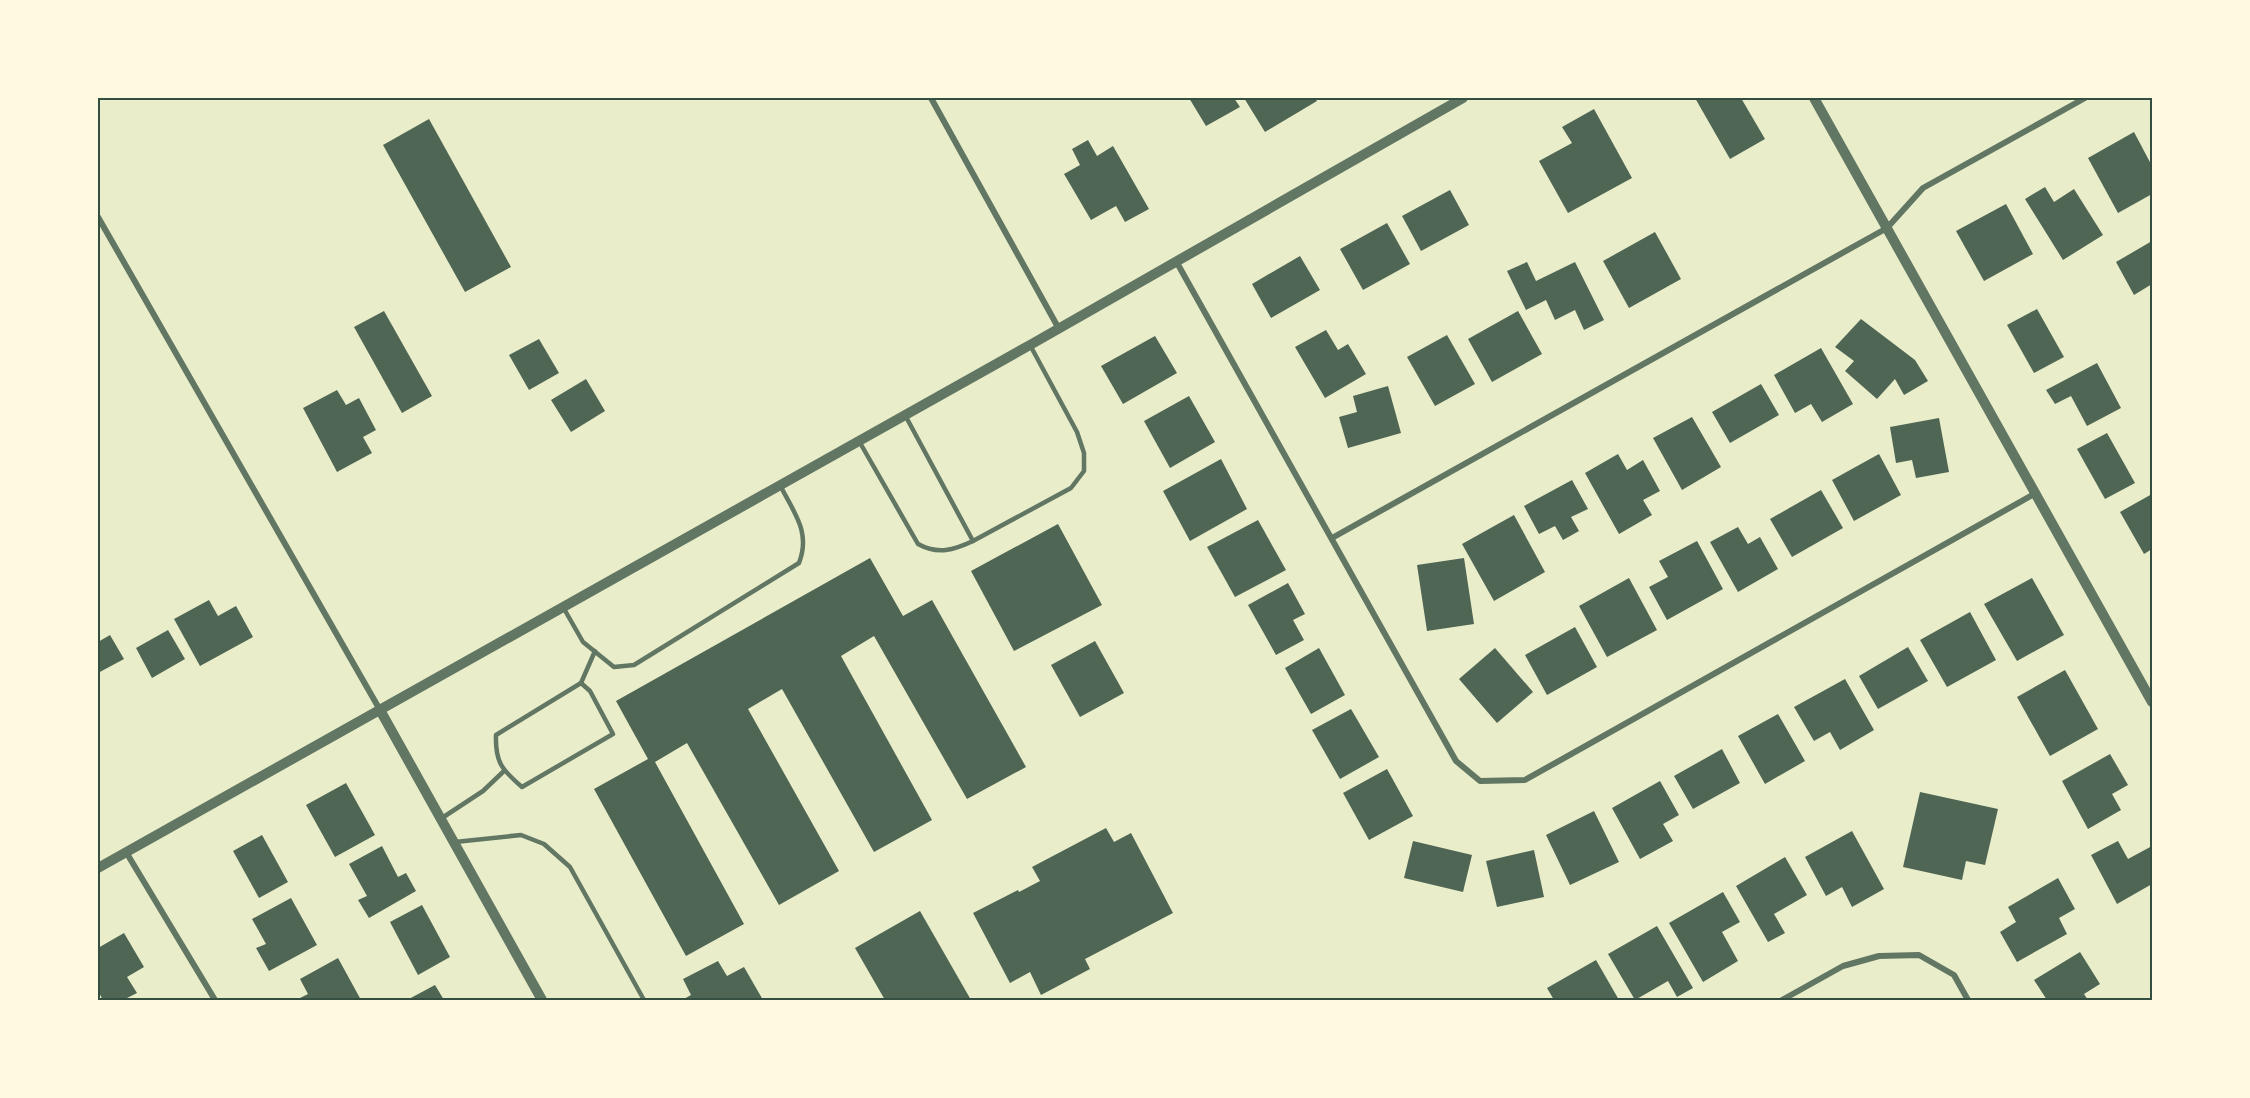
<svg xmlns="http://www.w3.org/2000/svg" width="2250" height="1098" viewBox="0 0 2250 1098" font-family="'Space Grotesk',sans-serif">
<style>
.building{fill:#4f6655}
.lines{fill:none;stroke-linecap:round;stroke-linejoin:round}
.service{stroke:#617663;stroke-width:4.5}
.minor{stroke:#617663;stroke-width:6}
.tertiary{stroke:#617663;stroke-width:10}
.neatline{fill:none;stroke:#344e41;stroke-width:2}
</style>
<rect width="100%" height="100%" fill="#e9edc9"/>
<!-- building -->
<g class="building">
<polygon points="1189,98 1234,98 1240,107 1206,126"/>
<polygon points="1244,98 1315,98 1317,101 1265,132"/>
<polygon points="1695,98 1741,98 1765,139 1730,159"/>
<polygon points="1594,109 1632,178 1568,213 1539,161 1572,143 1562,127"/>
<polygon points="429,119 511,267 465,292 383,145"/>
<polygon points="2134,132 2152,166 2152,194 2118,213 2088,158"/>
<polygon points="1088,140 1097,156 1113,146 1149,209 1125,222 1116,206 1091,220 1064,174 1080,165 1072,149"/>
<polygon points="2045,187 2054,202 2074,189 2103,235 2063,260 2025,199"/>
<polygon points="1450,190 1469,225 1421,251 1402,216"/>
<polygon points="2006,204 2033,254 1984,281 1956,231"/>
<polygon points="1387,223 1410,264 1363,290 1340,249"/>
<polygon points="1655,232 1681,279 1629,308 1603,261"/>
<polygon points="2152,241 2152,284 2134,295 2116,262"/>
<polygon points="1300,256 1320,290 1271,318 1252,284"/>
<polygon points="1527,262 1536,281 1575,262 1604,320 1584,330 1575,310 1555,320 1546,300 1526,310 1507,271"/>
<polygon points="2037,309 2064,357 2034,373 2007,325"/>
<polygon points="384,311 432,396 402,413 354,327"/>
<polygon points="1518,311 1542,354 1492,382 1468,339"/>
<polygon points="1861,319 1915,360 1928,381 1904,395 1895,379 1877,399 1845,371 1854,361 1835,347"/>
<polygon points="1326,330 1338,350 1348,344 1366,374 1325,398 1295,347"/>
<polygon points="1447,335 1475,384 1435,406 1407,357"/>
<polygon points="1155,336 1177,373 1123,404 1101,366"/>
<polygon points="539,339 559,373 529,390 509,355"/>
<polygon points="1821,348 1853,404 1822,422 1811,404 1795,413 1774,375"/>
<polygon points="2097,363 2121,408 2087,426 2071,396 2055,404 2046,390"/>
<polygon points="586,379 605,411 571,432 551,400"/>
<polygon points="1761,384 1779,415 1730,443 1712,412"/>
<polygon points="1388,386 1401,433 1348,448 1339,417 1357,412 1353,396"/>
<polygon points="337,390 346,405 359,398 376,430 363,437 372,453 337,472 303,408"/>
<polygon points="1189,396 1215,442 1170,468 1144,421"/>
<polygon points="1692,417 1721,467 1682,490 1653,438"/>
<polygon points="1939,418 1949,472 1916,478 1912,460 1896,463 1890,427"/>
<polygon points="2107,433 2135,483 2105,499 2077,449"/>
<polygon points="1618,454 1627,470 1643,460 1660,491 1643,500 1652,515 1619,534 1585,473"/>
<polygon points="1879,454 1901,495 1854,521 1832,480"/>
<polygon points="1221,459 1247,509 1190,541 1163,491"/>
<polygon points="1572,480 1588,509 1571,517 1579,531 1563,540 1555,526 1539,534 1524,506"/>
<polygon points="1821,490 1843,528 1792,557 1770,519"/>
<polygon points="2152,494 2152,549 2144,554 2120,512"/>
<polygon points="1514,515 1545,572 1494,601 1462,544"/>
<polygon points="1258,520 1286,570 1235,597 1207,547"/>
<polygon points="1058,524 1102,605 1014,651 971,571"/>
<polygon points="1738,527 1748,544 1760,537 1778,569 1738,592 1710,542"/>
<polygon points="1697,541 1723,589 1667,620 1649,587 1668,577 1659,561"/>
<polygon points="870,558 903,616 932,600 1026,767 967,799 874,636 841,656 932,820 874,852 782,689 748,709 839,871 779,905 687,743 655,762 744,924 686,956 594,789 648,759 616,701"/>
<polygon points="1464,558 1474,624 1427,631 1417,565"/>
<polygon points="1629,578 1657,630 1607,657 1579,606"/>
<polygon points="2032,578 2064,635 2017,661 1984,604"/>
<polygon points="1288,583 1305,614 1293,620 1304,640 1276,655 1248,605"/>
<polygon points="209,600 218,616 236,606 253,637 200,666 174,619"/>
<polygon points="1970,612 1996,660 1947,687 1920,640"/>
<polygon points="1575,627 1597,667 1547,695 1525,655"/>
<polygon points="168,630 185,659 152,678 136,648"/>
<polygon points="110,635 124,659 98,673 98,642"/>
<polygon points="1095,641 1124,693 1080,717 1051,665"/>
<polygon points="1908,647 1928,681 1878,709 1859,676"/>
<polygon points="1319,648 1345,695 1311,714 1285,668"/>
<polygon points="1495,648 1533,692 1497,723 1459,679"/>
<polygon points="2065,670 2098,729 2050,756 2017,697"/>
<polygon points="1845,679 1874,730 1840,750 1830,732 1814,741 1794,707"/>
<polygon points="1351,709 1379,757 1340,779 1312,730"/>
<polygon points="1778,714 1805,761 1765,784 1738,736"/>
<polygon points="1722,749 1740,783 1693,809 1674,776"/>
<polygon points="2110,754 2128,785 2112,794 2121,810 2088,829 2062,781"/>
<polygon points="1387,769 1413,816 1369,840 1343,793"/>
<polygon points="1660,781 1679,815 1663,824 1673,841 1640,859 1612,808"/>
<polygon points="346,783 375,835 335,857 306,805"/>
<polygon points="1920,792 1998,809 1985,865 1966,861 1962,880 1903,867"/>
<polygon points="1594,811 1619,862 1570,885 1546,835"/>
<polygon points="1106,828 1114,842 1131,833 1173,913 1085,959 1090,969 1041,995 1030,972 1010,983 973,913 1018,890 1019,892 1040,881 1032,867"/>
<polygon points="1852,831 1884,889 1852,907 1842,887 1826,896 1805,857"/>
<polygon points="262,835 288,882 259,898 233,851"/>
<polygon points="1413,841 1472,855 1463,892 1404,878"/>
<polygon points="2118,841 2128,859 2152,846 2152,884 2117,904 2091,855"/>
<polygon points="382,846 398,877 406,873 416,891 369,918 358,900 367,896 349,864"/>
<polygon points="1534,850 1544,897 1497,907 1486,861"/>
<polygon points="1785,857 1807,895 1774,914 1785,933 1768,942 1736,886"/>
<polygon points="2058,878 2075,909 2059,918 2067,934 2017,962 2000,932 2016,922 2008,907"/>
<polygon points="1723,892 1740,922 1722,932 1738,961 1703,982 1669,923"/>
<polygon points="291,898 317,945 269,971 256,948 266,944 252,919"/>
<polygon points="422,905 450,957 418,975 390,922"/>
<polygon points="920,911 971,1000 885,1000 855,948"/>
<polygon points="1657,926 1693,988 1677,997 1668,981 1635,1000 1608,954"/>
<polygon points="124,933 144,967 127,977 137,993 123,1000 103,1000 98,991 98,948"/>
<polygon points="2080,952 2100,984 2084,994 2088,1000 2047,1000 2034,980"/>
<polygon points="338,958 361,1000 296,1000 308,994 300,979"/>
<polygon points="1596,960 1619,1000 1554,1000 1547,988"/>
<polygon points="718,961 727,976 744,967 763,1000 682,1000 691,995 683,979"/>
<polygon points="435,985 444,1000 407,1000"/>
</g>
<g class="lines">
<!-- service -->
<g class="service">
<polyline points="905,415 973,541 1071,488 1084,471 1084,453 1077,432 1030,345"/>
<path d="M859 441 918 544C938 555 954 550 973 541"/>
<path d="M563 607 583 642 614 667 634 665 799 563C811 532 794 513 780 485"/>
<path d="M581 683 590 691 613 734 522 787C502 770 495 762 496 735Z"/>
<polyline points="581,683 595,651"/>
<polyline points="442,818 483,791 504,771"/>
<polyline points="455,842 521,835 544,844 570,867 644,1000"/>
</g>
<!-- minor -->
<g class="minor">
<polyline points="931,98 1059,329"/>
<polyline points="98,217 380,710"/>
<polyline points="1176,261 1456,761 1480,781 1525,780 2036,493"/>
<polyline points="1332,538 1887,228 1923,188 2085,98"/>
<polyline points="126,852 215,1000"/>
<polyline points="1782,1000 1843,966 1879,956 1919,955 1954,975 1968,1000"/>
</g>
<!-- tertiary -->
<g class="tertiary">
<polyline points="1814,98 2152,702"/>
<polyline points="380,710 542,1000"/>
<polyline points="98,868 1030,345 1463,98"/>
</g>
</g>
<!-- border -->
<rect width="2250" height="1098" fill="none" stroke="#fefae0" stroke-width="198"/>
<rect x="99" y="99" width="2052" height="900" class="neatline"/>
</svg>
